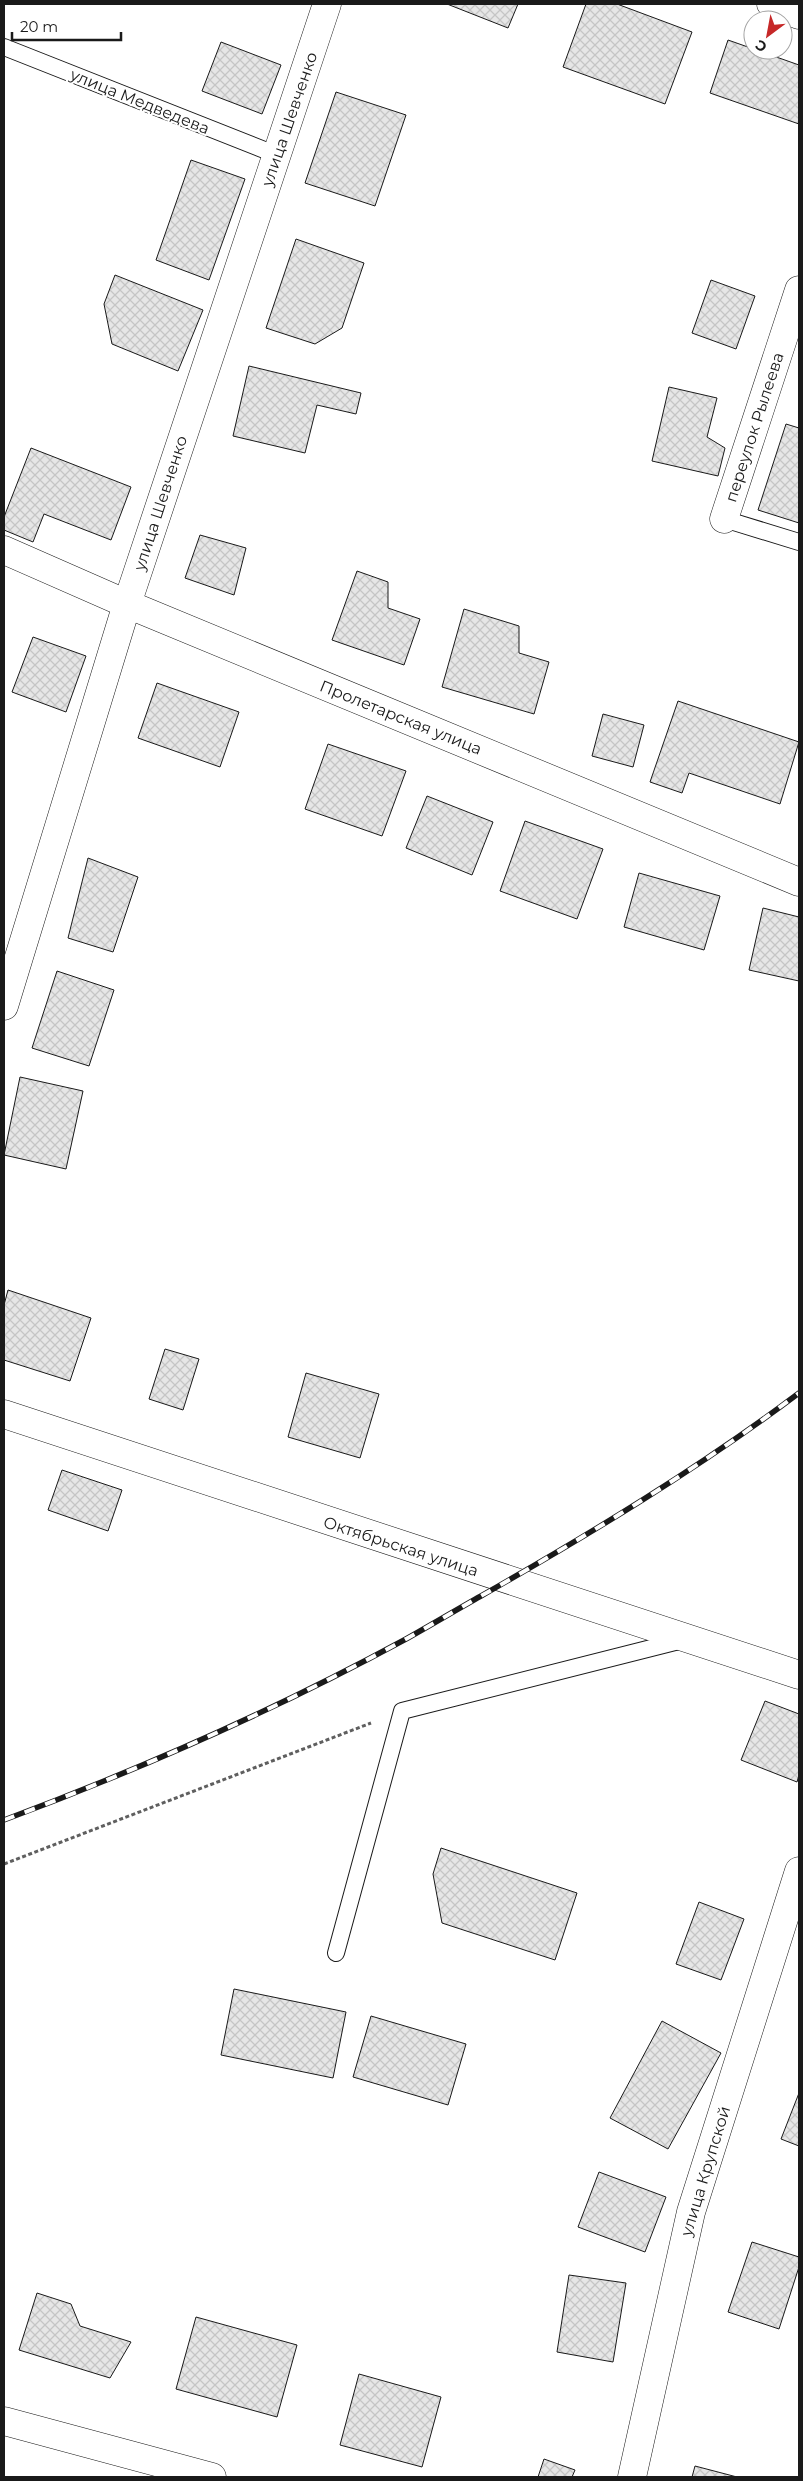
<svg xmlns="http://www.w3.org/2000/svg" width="803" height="2481" viewBox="0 0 803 2481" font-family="Montserrat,sans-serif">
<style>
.building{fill:url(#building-cross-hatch);stroke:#1a1a1a}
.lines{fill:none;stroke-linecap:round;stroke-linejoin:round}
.service-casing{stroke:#1a1a1a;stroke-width:18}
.minor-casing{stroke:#1a1a1a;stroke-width:29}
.tertiary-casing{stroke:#1a1a1a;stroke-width:29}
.path{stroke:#5f5f5f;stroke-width:3;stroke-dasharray:4 2.5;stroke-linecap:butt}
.service{stroke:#fff;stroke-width:16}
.minor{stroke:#fff;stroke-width:28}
.tertiary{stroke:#fff;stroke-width:28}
.rail-casing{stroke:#1a1a1a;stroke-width:5.5}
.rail{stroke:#fff;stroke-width:4;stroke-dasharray:11;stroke-linecap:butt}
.labels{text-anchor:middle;stroke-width:4;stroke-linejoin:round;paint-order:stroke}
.street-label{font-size:16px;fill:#1a1a1a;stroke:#fff}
</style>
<defs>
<pattern id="building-cross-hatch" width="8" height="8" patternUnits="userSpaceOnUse" patternTransform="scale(1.25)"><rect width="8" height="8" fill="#e6e6e6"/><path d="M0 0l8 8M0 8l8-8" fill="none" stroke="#c5c5c5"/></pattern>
</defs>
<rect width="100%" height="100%" fill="#fff"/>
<!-- building -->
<g class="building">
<polygon points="447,4 518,4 508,28"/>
<polygon points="586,4 617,4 692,32 665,104 563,67"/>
<polygon points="728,40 799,65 799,124 710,93"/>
<polygon points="221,42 281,65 262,114 202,91"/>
<polygon points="336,92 406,115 375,206 305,183"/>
<polygon points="191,160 245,179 209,280 156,260"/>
<polygon points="296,239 364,263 342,328 315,344 266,328"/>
<polygon points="115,275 203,310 178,371 112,344 104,304"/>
<polygon points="711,280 755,296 736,349 692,333"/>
<polygon points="249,366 361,393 356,414 317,405 305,453 233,436"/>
<polygon points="669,387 717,398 707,437 725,448 718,476 652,461"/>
<polygon points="786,424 799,428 799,523 758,510"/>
<polygon points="31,448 131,487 111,540 44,514 33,542 4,530 4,517"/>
<polygon points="200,535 246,548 234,595 185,578"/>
<polygon points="357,571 388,582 388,608 420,619 404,665 332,640"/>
<polygon points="464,609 519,626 519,653 549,662 534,714 442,687"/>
<polygon points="33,637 86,656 66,712 12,692"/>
<polygon points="157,683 239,712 220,767 138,738"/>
<polygon points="678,701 799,742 780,804 689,773 682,793 650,782"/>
<polygon points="603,714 644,725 633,767 592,756"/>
<polygon points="328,744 406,771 382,836 305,809"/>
<polygon points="427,796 493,822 472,875 406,848"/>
<polygon points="525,821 603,849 577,919 500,891"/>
<polygon points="88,858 138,877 113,952 68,938"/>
<polygon points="639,873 720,896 704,950 624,927"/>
<polygon points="763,908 799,917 799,981 749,970"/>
<polygon points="57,971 114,990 89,1066 32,1048"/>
<polygon points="20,1077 83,1091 66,1169 4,1155"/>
<polygon points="8,1290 91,1318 70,1381 4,1360 4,1305"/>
<polygon points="165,1349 199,1359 183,1410 149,1399"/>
<polygon points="306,1373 379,1394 360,1458 288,1437"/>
<polygon points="62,1470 122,1490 108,1531 48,1510"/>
<polygon points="765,1701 799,1714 799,1775 797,1782 741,1760"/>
<polygon points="441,1848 577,1893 555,1960 442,1923 433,1874"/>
<polygon points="699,1902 744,1919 721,1980 676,1964"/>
<polygon points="234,1989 346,2012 333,2078 221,2055"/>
<polygon points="371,2016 466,2044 448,2105 353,2077"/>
<polygon points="662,2021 721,2053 668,2149 610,2118"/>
<polygon points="799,2093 799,2146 781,2139"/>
<polygon points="599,2172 666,2197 645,2252 578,2227"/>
<polygon points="752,2242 799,2257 799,2267 779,2329 728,2312"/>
<polygon points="569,2275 626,2283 613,2362 557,2352"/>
<polygon points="37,2293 71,2304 80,2326 131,2342 110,2378 19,2350"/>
<polygon points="196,2317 297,2345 277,2417 176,2389"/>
<polygon points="359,2374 441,2397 422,2467 340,2445"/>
<polygon points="544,2459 575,2470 572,2477 538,2477"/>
<polygon points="695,2466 737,2477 692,2477"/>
</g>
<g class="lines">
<defs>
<g id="service">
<polyline points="4,47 277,155"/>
<polyline points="724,519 799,542"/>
<polyline points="336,1953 402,1711 683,1640"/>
</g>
<g id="minor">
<polyline points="771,4 799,15"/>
<polyline points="724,519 799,290"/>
<polyline points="4,550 127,604 799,882"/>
<polyline points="4,1006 127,604 327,4"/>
<polyline points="4,2421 212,2477"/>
<polyline points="632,2477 691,2212 799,1871"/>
</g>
<polyline id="tertiary" points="4,1414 799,1675"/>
</defs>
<!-- service casing -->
<use href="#service" class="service-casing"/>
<!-- minor casing -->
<use href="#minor" class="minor-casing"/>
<!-- tertiary casing -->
<use href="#tertiary" class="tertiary-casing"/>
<!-- path -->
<polyline class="path" points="4,1864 371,1723"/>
<!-- service -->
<use href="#service" class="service"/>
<!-- minor -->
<use href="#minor" class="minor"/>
<!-- tertiary -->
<use href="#tertiary" class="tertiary"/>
<defs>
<path id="rail" d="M4 1820C141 1769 277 1709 406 1639 431 1625 456 1610 481 1596 590 1534 699 1468 799 1393"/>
</defs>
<!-- rail casing -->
<use href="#rail" class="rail-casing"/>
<!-- rail -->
<use href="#rail" class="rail"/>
</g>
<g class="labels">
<!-- street labels -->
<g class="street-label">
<text transform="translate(140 101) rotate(22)" y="6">улица Медведева</text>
<text transform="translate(289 119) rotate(-71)" y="6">улица Шевченко</text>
<text transform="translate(754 427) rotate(-72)" y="6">переулок Рылеева</text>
<text transform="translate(160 503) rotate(-72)" y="6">улица Шевченко</text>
<text transform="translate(401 717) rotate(22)" y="6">Пролетарская улица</text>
<text transform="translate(401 1546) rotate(18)" y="6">Октябрьская улица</text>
<text transform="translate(705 2171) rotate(-73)" y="6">улица Крупской</text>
</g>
</g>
<!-- border -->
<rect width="803" height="2481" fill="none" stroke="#1a1a1a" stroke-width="10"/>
<!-- north arrow -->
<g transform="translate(768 35) rotate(212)"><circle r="24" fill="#ffffff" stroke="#a3a3a3"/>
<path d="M0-4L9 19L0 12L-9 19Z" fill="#c62828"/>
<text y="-8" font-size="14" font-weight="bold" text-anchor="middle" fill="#1a1a1a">С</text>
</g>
<!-- scale -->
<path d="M12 32v8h109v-8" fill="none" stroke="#1a1a1a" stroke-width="2.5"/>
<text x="20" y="32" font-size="15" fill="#1a1a1a" stroke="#ffffff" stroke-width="4" paint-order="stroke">20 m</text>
</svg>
